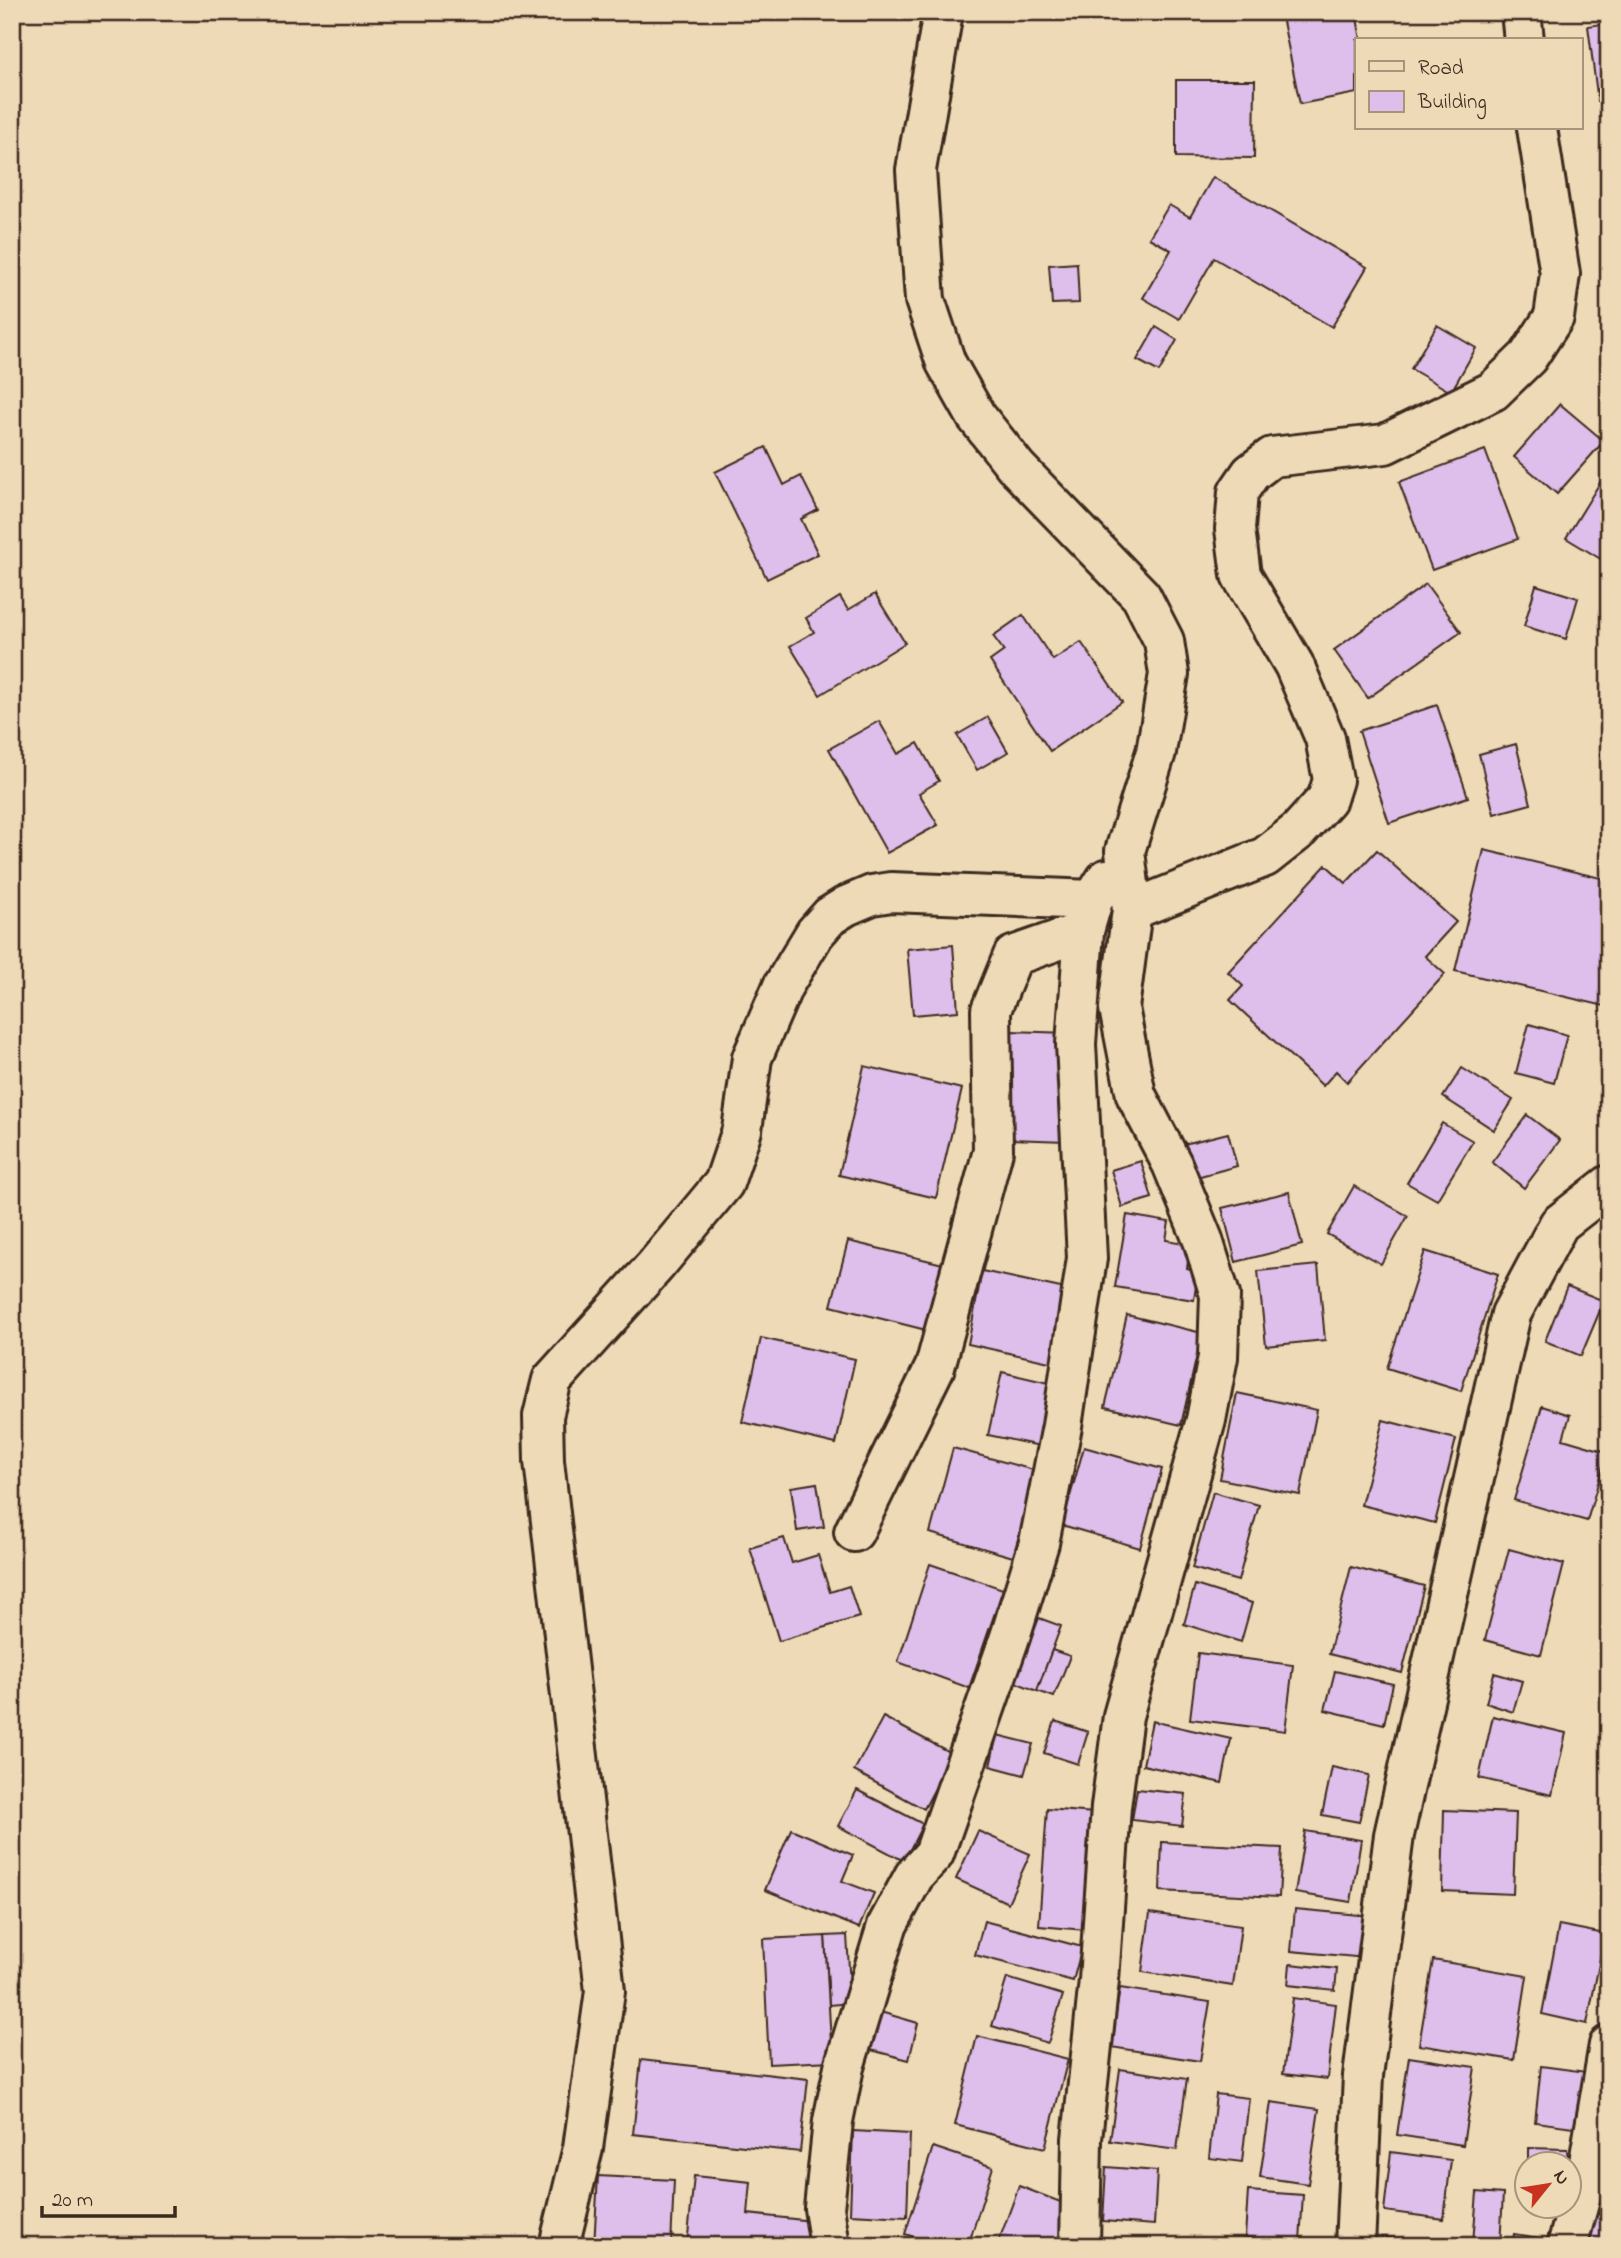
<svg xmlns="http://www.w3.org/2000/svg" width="1621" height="2258" viewBox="0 0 1621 2258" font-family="'Indie Flower',sans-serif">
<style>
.building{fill:#debeea;stroke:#3b2a1e;stroke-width:2}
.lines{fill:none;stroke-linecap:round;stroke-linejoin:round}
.minor-casing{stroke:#3b2a1e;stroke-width:44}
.highway-casing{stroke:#3b2a1e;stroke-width:44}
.minor{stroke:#efdab8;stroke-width:38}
.highway{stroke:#efdab8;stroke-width:38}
</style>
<rect width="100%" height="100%" fill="#efdab8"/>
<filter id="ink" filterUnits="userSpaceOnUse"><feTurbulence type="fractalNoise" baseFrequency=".0143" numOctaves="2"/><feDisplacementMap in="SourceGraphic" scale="14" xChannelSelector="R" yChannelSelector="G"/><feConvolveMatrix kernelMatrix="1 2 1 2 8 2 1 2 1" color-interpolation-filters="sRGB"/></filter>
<g filter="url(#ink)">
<!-- building -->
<g class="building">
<polygon points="1281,12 1356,12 1361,40 1357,40 1357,93 1300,104"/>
<polygon points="1609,23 1609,101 1598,102 1588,26"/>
<polygon points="1176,80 1255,80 1254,158 1176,157"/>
<polygon points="1213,177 1367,267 1332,327 1214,258 1179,319 1143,298 1171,250 1149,238 1169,205 1190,217"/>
<polygon points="1077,263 1079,303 1052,304 1049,265"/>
<polygon points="1437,325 1476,348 1451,392 1411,369"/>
<polygon points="1156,327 1177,340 1159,372 1137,360"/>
<polygon points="1560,404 1604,441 1557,494 1514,457"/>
<polygon points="766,447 784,485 801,476 818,510 801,519 818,554 767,579 715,472"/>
<polygon points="1485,450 1518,539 1432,570 1399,482"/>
<polygon points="1609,468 1609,564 1566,538"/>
<polygon points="1426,584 1461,632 1368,698 1334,650"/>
<polygon points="1536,585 1578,598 1566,639 1524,626"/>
<polygon points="875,594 905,643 820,695 790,646 814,632 806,618 840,597 848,610"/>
<polygon points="1023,615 1053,660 1081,642 1122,702 1050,751 990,661 1004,651 993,636"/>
<polygon points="1437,705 1468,797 1389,823 1359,731"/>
<polygon points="1609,715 1609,758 1600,756"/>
<polygon points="988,717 1008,752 977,770 957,735"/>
<polygon points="879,721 898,754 918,743 939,781 919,793 938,825 887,853 829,749"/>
<polygon points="1516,744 1531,804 1494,814 1479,754"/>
<polygon points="1377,850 1456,922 1425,956 1445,974 1347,1082 1336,1071 1323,1086 1230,1000 1243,986 1228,972 1326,865 1346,883"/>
<polygon points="1484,850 1609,880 1609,1007 1455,971"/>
<polygon points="953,945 958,1011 913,1015 907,949"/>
<polygon points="1529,1024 1567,1035 1554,1083 1516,1073"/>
<polygon points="1011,1031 1068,1033 1066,1141 1009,1139"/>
<polygon points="864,1066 962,1089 936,1198 839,1175"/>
<polygon points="1462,1068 1513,1100 1494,1130 1443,1097"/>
<polygon points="1527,1115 1560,1140 1524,1188 1492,1162"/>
<polygon points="1442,1123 1473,1141 1437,1200 1407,1183"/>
<polygon points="1228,1133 1237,1166 1193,1178 1184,1144"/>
<polygon points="1141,1161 1152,1198 1122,1207 1111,1170"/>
<polygon points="1354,1186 1408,1216 1381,1264 1327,1234"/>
<polygon points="1289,1192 1302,1245 1236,1262 1222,1208"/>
<polygon points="1127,1215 1169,1222 1166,1240 1190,1244 1187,1269 1198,1272 1194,1300 1115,1287"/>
<polygon points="848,1241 943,1264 926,1330 831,1306"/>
<polygon points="1425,1251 1498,1274 1461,1391 1387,1368"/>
<polygon points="1318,1265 1325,1340 1266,1346 1258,1271"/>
<polygon points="982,1271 1070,1290 1054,1363 968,1344"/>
<polygon points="1567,1286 1604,1301 1581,1356 1545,1341"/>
<polygon points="1127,1315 1202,1333 1181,1425 1105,1407"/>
<polygon points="761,1338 855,1359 836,1444 742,1422"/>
<polygon points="1002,1372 1053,1384 1040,1446 988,1435"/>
<polygon points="1237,1393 1317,1410 1300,1495 1220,1479"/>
<polygon points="1542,1406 1570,1415 1563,1439 1607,1452 1587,1521 1514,1500"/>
<polygon points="1383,1420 1456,1439 1435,1523 1361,1505"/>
<polygon points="1084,1447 1162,1469 1140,1548 1062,1525"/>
<polygon points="953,1448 1037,1471 1013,1557 930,1533"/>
<polygon points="817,1483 824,1527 797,1531 791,1487"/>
<polygon points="1213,1492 1259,1505 1238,1581 1192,1568"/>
<polygon points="784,1538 792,1563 818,1555 830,1592 849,1586 859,1617 779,1641 750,1548"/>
<polygon points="1509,1549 1564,1564 1541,1655 1485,1640"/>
<polygon points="930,1564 1003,1589 969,1688 898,1662"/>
<polygon points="1351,1567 1424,1586 1402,1673 1329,1654"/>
<polygon points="1195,1585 1252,1603 1241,1642 1184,1624"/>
<polygon points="1039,1618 1061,1626 1037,1691 1015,1682"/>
<polygon points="1052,1650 1070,1656 1054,1697 1037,1691"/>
<polygon points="1198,1653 1293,1665 1285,1731 1190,1719"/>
<polygon points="1335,1671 1393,1684 1384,1724 1325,1710"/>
<polygon points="1494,1673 1522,1681 1513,1712 1486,1703"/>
<polygon points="1493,1716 1566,1733 1552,1795 1479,1778"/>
<polygon points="883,1717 953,1754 924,1809 854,1771"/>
<polygon points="1055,1721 1088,1732 1078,1764 1044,1753"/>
<polygon points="1152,1721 1231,1739 1222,1783 1143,1765"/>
<polygon points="997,1735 1033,1744 1024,1775 990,1766"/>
<polygon points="1332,1767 1369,1775 1359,1822 1322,1815"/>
<polygon points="1137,1789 1186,1794 1182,1826 1132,1820"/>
<polygon points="857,1790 923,1824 904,1861 838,1826"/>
<polygon points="1047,1809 1094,1813 1085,1930 1039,1926"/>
<polygon points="1444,1810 1516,1813 1513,1894 1442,1891"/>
<polygon points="791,1829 853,1855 842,1881 874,1893 859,1928 765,1890"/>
<polygon points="978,1831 1030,1854 1008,1903 956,1879"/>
<polygon points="1305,1831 1361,1840 1351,1902 1295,1893"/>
<polygon points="1162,1842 1282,1848 1279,1897 1160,1891"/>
<polygon points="1295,1909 1370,1916 1366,1958 1291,1951"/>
<polygon points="1150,1913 1241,1926 1233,1986 1142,1972"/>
<polygon points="984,1921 1082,1947 1073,1981 975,1955"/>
<polygon points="1559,1925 1605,1934 1587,2024 1542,2014"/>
<polygon points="847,1935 851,2003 829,2005 825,1936"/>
<polygon points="825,1936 832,2061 769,2064 763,1939"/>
<polygon points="1433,1960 1527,1976 1514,2060 1419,2045"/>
<polygon points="1290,1964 1337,1969 1335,1990 1288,1985"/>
<polygon points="1007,1978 1063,1995 1048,2043 992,2026"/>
<polygon points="1120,1988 1210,2002 1200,2061 1111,2047"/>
<polygon points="1293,1998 1336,2004 1327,2079 1283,2074"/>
<polygon points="877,2011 918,2023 909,2060 867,2049"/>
<polygon points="977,2036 1068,2059 1045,2148 955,2125"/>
<polygon points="1409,2057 1475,2067 1463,2145 1397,2135"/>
<polygon points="641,2060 808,2079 800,2152 633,2134"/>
<polygon points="1541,2066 1587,2072 1581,2128 1535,2122"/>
<polygon points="1120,2069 1187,2079 1177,2150 1110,2141"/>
<polygon points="1216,2094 1249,2098 1242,2162 1209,2158"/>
<polygon points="1271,2102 1319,2109 1308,2184 1260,2177"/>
<polygon points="853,2131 910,2134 907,2217 850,2214"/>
<polygon points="933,2147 993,2167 968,2246 940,2246 905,2234"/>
<polygon points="1528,2148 1567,2149 1568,2164 1528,2164"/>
<polygon points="1391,2152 1451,2160 1444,2219 1384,2211"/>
<polygon points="1106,2167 1157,2171 1154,2225 1103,2221"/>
<polygon points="598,2176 674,2180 671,2246 594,2246"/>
<polygon points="694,2176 751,2182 748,2214 812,2221 810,2246 687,2246"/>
<polygon points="1019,2186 1071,2206 1056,2246 997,2246"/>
<polygon points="1248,2191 1303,2195 1300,2241 1245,2237"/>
<polygon points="1477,2192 1503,2194 1500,2246 1473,2243"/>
<polygon points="1586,2213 1608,2215 1609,2246 1581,2246"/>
<polygon points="1514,2234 1539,2238 1538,2246 1512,2246"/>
<polygon points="1382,2237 1457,2243 1457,2246 1382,2246"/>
<polygon points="1102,2239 1198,2246 1101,2246"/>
</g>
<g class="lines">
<defs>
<g id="minor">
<polyline points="943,12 916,170 925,300 946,363 976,416 1017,468 1141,596 1164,641 1169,674 1156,752 1125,851 1132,910 1119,1008 1136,1095 1172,1164 1203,1240 1220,1295 1218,1357 1206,1420 1123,1716 1111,1807 1099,1980 1082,2139 1080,2246"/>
<polyline points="1521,12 1524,40"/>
<polyline points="1132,910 1265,857 1298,831 1327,799 1333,780 1325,738 1294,665 1241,575 1235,529 1238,492 1251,473 1272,457 1385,444 1493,391 1528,357 1554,317 1560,274 1537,128"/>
<polyline points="854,1532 935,1367 993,1151 991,1010 1013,956 1084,931"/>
<polyline points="559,2246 583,2148 605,1991 544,1461 543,1416 552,1380 656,1265 724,1183 742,1130 752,1058 783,986 815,933 830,916 846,906 872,895 891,892 1093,900"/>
<polyline points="830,2246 824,2208 833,2121 844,2067 887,1926 914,1876 934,1854 1010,1637 1039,1543 1062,1426 1087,1258 1076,1044 1084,931 1093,900 1106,879"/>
<polyline points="1567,2246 1587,2174 1609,2045"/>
</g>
<polyline id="highway" points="1355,2246 1363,2076 1394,1835 1511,1314 1559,1224 1609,1185"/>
</defs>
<!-- minor casing -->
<use href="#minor" class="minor-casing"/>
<!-- highway casing -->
<use href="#highway" class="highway-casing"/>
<!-- minor -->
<use href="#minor" class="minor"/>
<!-- highway -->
<use href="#highway" class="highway"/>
</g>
</g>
<!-- margin -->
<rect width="1621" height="2258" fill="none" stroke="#efdab8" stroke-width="42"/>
<rect x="21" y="21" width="1579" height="2216" fill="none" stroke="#3b2a1e" stroke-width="2.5" filter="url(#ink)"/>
<!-- legend -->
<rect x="1355" y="38" width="228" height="91" fill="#efdab8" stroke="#a7947a" stroke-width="2"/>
<rect x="1369" y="61" width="35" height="10" fill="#efdab8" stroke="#a7947a" stroke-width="2"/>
<text x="1418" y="74" font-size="21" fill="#3b2a1e">Road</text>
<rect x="1369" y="91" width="35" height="21" fill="#debeea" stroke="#a7947a" stroke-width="2"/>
<text x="1418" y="108" font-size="21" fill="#3b2a1e">Building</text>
<!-- north arrow -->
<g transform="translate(1548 2185) rotate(60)"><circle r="33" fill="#efdab8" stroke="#a7947a" stroke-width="2"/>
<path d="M0-5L12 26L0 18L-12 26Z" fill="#c8321e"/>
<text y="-10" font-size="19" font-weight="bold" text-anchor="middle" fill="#3b2a1e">N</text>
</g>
<!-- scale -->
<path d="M42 2206v10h133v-10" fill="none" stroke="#3b2a1e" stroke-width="3.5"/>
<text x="52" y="2206" font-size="21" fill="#3b2a1e" stroke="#efdab8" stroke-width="5" paint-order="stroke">20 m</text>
</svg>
